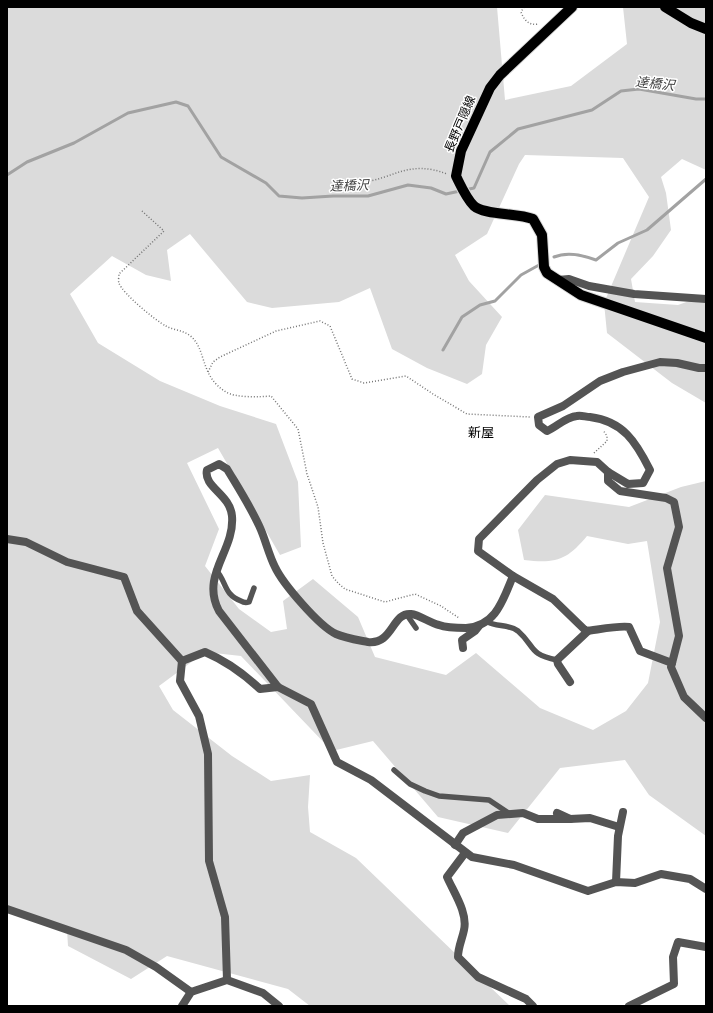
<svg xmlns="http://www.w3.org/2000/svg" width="713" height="1013" viewBox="0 0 713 1013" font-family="'Open Sans','Noto Sans JP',sans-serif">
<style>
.green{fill:#dbdbdb}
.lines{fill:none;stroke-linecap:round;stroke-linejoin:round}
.stream{stroke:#a2a2a2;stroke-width:3}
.primary-casing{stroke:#dbdbdb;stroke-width:12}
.path{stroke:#767676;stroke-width:1.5;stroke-dasharray:1 2;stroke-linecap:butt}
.lane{stroke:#545454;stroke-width:5.5}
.street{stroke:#545454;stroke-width:8}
.primary{stroke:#000;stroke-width:10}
.labels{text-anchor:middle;stroke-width:3;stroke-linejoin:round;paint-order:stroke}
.street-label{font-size:12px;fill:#000;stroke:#fff}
.water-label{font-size:13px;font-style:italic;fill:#434343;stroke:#fff}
.neighbourhood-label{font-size:13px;fill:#000;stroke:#fff}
</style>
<rect width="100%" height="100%" fill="#fff"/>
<!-- green -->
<path class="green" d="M7 7H497L505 100 571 86 627 44 623 7H706V170L682 159 661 177 666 193 671 230 653 256 631 279 635 302 678 305 706 295V403L672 383 607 333 604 303 649 197 623 158 525 155 519 164 487 234 455 255 469 281 502 317 486 345 482 374 467 384 427 368 392 349 370 288 339 302 272 308 247 302 190 234 167 250 171 281 146 275 112 256 70 294 98 343 160 381 220 406 276 424 298 482 301 547 280 555 218 448 187 463 219 529 205 566 239 609 271 632 287 629 283 601 313 579 358 617 375 657 446 675 476 653 540 708 593 730 626 711 648 683 660 622 647 541 628 544 587 536C567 560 556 564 524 560L518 530 545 495 629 507 681 487 706 481V836L649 795 625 760 560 768 508 833 438 817 373 741 332 751 241 656 205 652 159 686 173 710 232 756 271 781 310 775 308 807 310 832 356 858 510 1006H310L288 989 167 956 131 979 68 946 67 930 7 909Z"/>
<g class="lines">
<!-- stream -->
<g class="stream">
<polyline points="7,175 27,162 74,143 128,113 176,102 188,106 221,157 266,183 279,196 302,198 333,196 368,196 408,185 431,188 446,194 474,188 490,152 518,129 592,110 621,91 639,89 696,99 706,99"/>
<path d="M554 257C568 251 583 255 596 260L618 243 647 230 706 179"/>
<polyline points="443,350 462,317 480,305 495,301 521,275 539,265"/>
</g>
<defs>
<g id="primary">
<path d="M572 7 500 75 490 88 461 151 456 176C461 186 466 198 474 206 484 215 517 213 533 219L542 235 544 267 547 273 581 295 706 338"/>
<polyline points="665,7 691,23 706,29"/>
</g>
</defs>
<!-- primary casing -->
<use href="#primary" class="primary-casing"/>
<!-- path -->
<g class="path">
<path d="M524 7 521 12C524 20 529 26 539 24"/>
<path d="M340 179C346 180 353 183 359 183 394 179 408 159 447 174"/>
<path d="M142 211 164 231 119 274C119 276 118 281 119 283 122 293 156 321 166 326 173 330 182 330 189 335 207 347 199 376 226 392 236 398 259 397 271 396L298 429 307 474 318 507 323 543 332 576 339 584 345 589 385 602 415 594 441 606 459 618"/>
<polyline points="208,372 213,362 220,357 276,331 320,321 330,326 352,379 364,383 406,376 433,394 467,414 530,417"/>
<polyline points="594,453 607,441 607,436 603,430"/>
</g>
<!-- lane -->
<g class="lane">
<path d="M216 570C227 582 223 594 241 601 244 603 246 603 249 602L254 588"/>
<polyline points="407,615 416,628"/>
<path d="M488 622C496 627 509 624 518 631 536 647 528 654 557 660"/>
<polyline points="394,770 410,784 425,791 439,796 489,800 510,814"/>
</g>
<!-- street -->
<g class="street">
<polyline points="558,280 569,279 589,286 634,294 706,299"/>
<path d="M706 368H699L677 363 660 362 623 372 600 381 563 406 538 417 539 425 547 431C557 427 565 417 577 416 581 415 586 417 590 417 623 421 636 442 650 470L643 483 628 484 608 472 597 462 570 460 557 464 537 480 479 539 478 551 513 576C503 600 496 626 466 628 457 628 447 628 439 625 430 623 420 615 411 614 392 612 393 645 368 642 358 640 345 638 336 634 319 626 283 584 275 567 269 555 266 542 261 530 252 509 239 489 227 469L219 464 207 470C203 487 230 494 232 516 235 551 200 575 219 611L278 687 311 704 337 762 371 780 472 857 514 865 588 891 616 882 635 883 661 874 690 879 706 889"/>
<polyline points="608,472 608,481 620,491 666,498 674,502 679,527 667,568 679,636 671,667 684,697 706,718"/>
<polyline points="7,539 26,542 67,562 124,577 137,611 182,661"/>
<path d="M513 576 553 599 586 631C596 630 621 625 629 627L640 651 672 663"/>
<polyline points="463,648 462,640 475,631 479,626"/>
<polyline points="182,661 180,681 199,716 208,754 209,861 225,917 227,980"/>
<path d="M182 661 205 652C226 661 243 673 260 689L278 687"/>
<polyline points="570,682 558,664 557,660 588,631"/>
<polyline points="557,813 570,819 590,818 619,827"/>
<polyline points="455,845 463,833 497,815 523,813 538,819 570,819"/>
<path d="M465 853 447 877C454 893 468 913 464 930 462 940 458 947 458 957L478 977 526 999 533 1006"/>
<polyline points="616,882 618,836 623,812"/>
<polyline points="7,909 126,950 156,967 191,992"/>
<polyline points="182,1006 191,992 227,980 263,993 279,1006"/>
<polyline points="629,1006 674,984 673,957 678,942 706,947"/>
</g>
<!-- primary -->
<use href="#primary" class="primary"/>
</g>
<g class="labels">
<!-- street labels -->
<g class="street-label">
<text transform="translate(460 124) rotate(-67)" y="4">長野戸隠線</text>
</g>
<!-- water labels -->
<g class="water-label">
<text transform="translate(655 83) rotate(6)" y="5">達橋沢</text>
<text transform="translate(349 185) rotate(-2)" y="5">達橋沢</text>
</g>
<!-- neighbourhood labels -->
<g class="neighbourhood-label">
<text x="481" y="437">新屋</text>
</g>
</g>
<!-- border -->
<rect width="713" height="1013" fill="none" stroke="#000000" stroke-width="16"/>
</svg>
